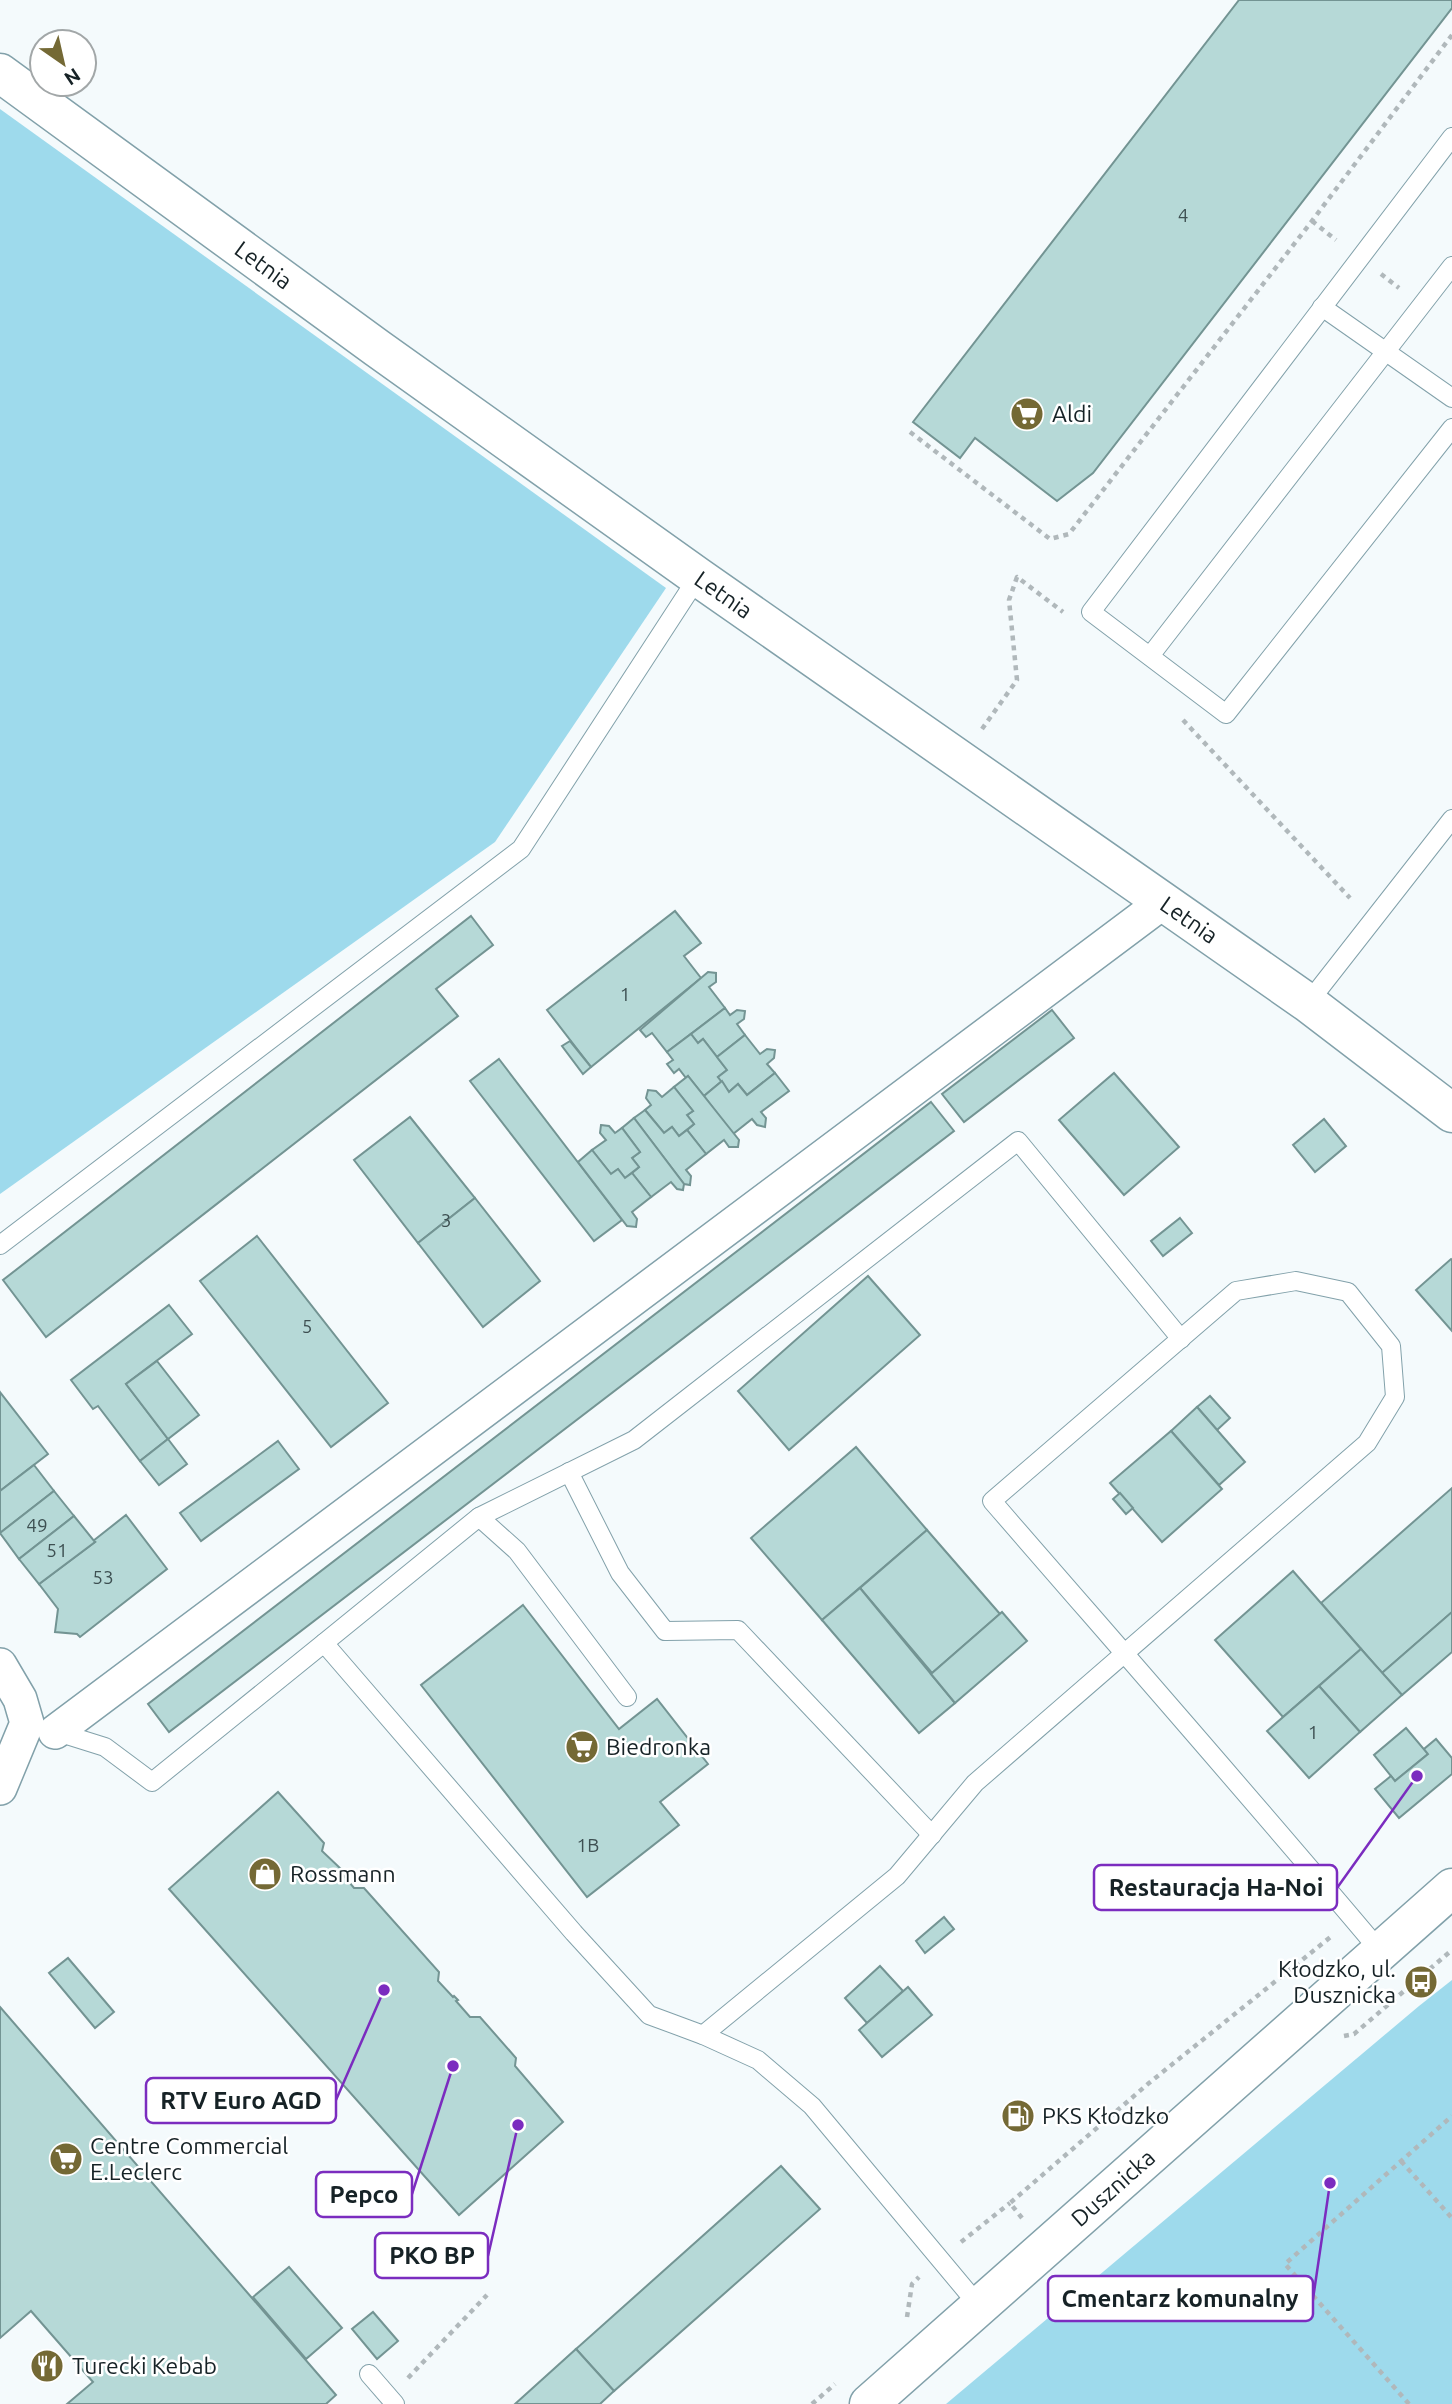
<svg xmlns="http://www.w3.org/2000/svg" width="1452" height="2404" viewBox="0 0 1452 2404" font-family="Ubuntu,sans-serif">
<style>
.green{fill:#9edaec}
.building{fill:#b6d9d7;stroke:#739493;stroke-width:2}
.lines{fill:none;stroke-linecap:round;stroke-linejoin:round}
.service-casing{stroke:#82a1aa;stroke-width:20}
.minor-casing{stroke:#82a1aa;stroke-width:36}
.tertiary-casing{stroke:#82a1aa;stroke-width:41}
.path{stroke:#b0b8bb;stroke-width:4.5;stroke-dasharray:5 5;stroke-linecap:butt}
.service{stroke:#fff;stroke-width:18}
.minor{stroke:#fff;stroke-width:33}
.tertiary{stroke:#fff;stroke-width:38}
.labels{text-anchor:middle;stroke-width:5;stroke-linejoin:round;paint-order:stroke}
.number-label{font-size:19px;fill:#3e5052}
.street-label{font-size:23px;fill:#162226;stroke:#fff}
.poi-label{font-size:23px;fill:#162226;stroke:#fff;text-anchor:start}
.leader{fill:none;stroke:#7b2cbf;stroke-width:2.5}
.callout-dot{fill:#7b2cbf;stroke:#fff;stroke-width:2.5}
.callout{fill:#fff;stroke:#7b2cbf;stroke-width:2.5}
.callout-label{font-size:24px;text-anchor:middle;font-weight:bold;fill:#162226}
</style>
<rect width="100%" height="100%" fill="#f4fafc"/>
<!-- green -->
<g class="green">
<polygon points="0,109 666,588 495,842 0,1194"/>
<polygon points="1452,1980 1452,2404 946,2404 1419,2006"/>
</g>
<!-- building -->
<g class="building">
<polygon points="1239,0 1452,0 1452,8 1093,473 1057,501 975,438 960,458 913,422"/>
<polygon points="675,911 701,943 684,956 701,978 591,1067 547,1010"/>
<polygon points="471,916 493,945 436,989 458,1016 46,1337 3,1280"/>
<polygon points="708,972 716,973 716,982 709,987 725,1008 667,1052 652,1033 646,1037 640,1030"/>
<polygon points="725,1008 730,1015 737,1010 745,1011 744,1019 737,1024 745,1035 717,1057 703,1039 698,1043 691,1034"/>
<polygon points="1052,1010 1074,1038 964,1122 942,1094"/>
<polygon points="691,1034 698,1043 703,1039 727,1070 718,1077 722,1081 704,1096 688,1076 686,1078 679,1069 674,1073 667,1064 673,1060 667,1052"/>
<polygon points="745,1035 760,1054 767,1049 775,1050 774,1058 767,1064 775,1073 747,1095 738,1084 729,1092 718,1077 727,1070 717,1057"/>
<polygon points="570,1041 591,1067 583,1074 562,1046"/>
<polygon points="499,1059 622,1220 594,1241 470,1081"/>
<polygon points="775,1073 789,1091 761,1112 766,1118 765,1127 757,1125 752,1119 733,1134 704,1096 722,1081 729,1092 738,1084 747,1095"/>
<polygon points="1114,1073 1179,1147 1124,1195 1059,1120"/>
<polygon points="688,1076 739,1140 738,1147 729,1147 724,1140 706,1154 687,1130 694,1124 687,1115 693,1111 674,1087"/>
<polygon points="674,1087 693,1111 687,1115 694,1124 679,1136 672,1127 664,1133 645,1110 651,1105 646,1098 648,1090 656,1091 662,1097"/>
<polygon points="931,1102 954,1131 169,1732 148,1704"/>
<polygon points="645,1110 664,1133 672,1127 679,1136 687,1130 706,1154 686,1170 691,1176 690,1185 684,1184 634,1118"/>
<polygon points="410,1117 475,1198 418,1243 354,1160"/>
<polygon points="634,1118 684,1184 683,1190 677,1189 671,1182 651,1197 632,1173 639,1167 632,1158 640,1152 622,1128"/>
<polygon points="1324,1119 1346,1146 1315,1172 1293,1145"/>
<polygon points="601,1125 609,1126 615,1133 622,1128 640,1152 632,1158 639,1167 625,1178 618,1169 611,1174 592,1150 606,1140 600,1133"/>
<polygon points="592,1150 611,1174 618,1169 625,1178 632,1173 651,1197 632,1212 637,1219 636,1227 627,1226 578,1162"/>
<polygon points="475,1198 540,1281 483,1327 418,1243"/>
<polygon points="1180,1218 1192,1233 1163,1256 1151,1241"/>
<polygon points="257,1236 388,1403 331,1447 200,1281"/>
<polygon points="1451,1259 1452,1260 1452,1331 1416,1290"/>
<polygon points="868,1276 920,1335 789,1450 738,1391"/>
<polygon points="169,1305 192,1334 126,1384 168,1439 140,1461 98,1406 93,1409 71,1380"/>
<polygon points="157,1361 199,1415 168,1439 126,1384"/>
<polygon points="0,1392 48,1454 0,1491"/>
<polygon points="1210,1396 1230,1418 1217,1430 1197,1407"/>
<polygon points="1197,1407 1245,1462 1219,1485 1171,1431"/>
<polygon points="1171,1431 1222,1489 1162,1542 1110,1483"/>
<polygon points="168,1439 187,1464 159,1485 140,1461"/>
<polygon points="278,1441 299,1469 201,1541 180,1513"/>
<polygon points="856,1447 927,1530 822,1620 751,1538"/>
<polygon points="34,1465 54,1491 0,1533 0,1491"/>
<polygon points="1452,1488 1452,1612 1382,1673 1321,1603"/>
<polygon points="54,1491 74,1516 19,1559 0,1533"/>
<polygon points="1120,1493 1133,1508 1126,1514 1113,1499"/>
<polygon points="126,1515 167,1569 80,1637 77,1634 55,1632 58,1609 39,1584 95,1542 93,1541"/>
<polygon points="74,1516 95,1542 39,1584 19,1559"/>
<polygon points="927,1530 1000,1614 932,1673 860,1588"/>
<polygon points="1293,1571 1361,1649 1283,1717 1215,1640"/>
<polygon points="860,1588 955,1703 919,1733 822,1620"/>
<polygon points="523,1605 619,1729 657,1699 708,1764 660,1802 679,1825 587,1897 421,1685"/>
<polygon points="1002,1612 1027,1641 955,1703 931,1674"/>
<polygon points="1452,1612 1452,1652 1402,1695 1382,1673"/>
<polygon points="1361,1649 1402,1695 1360,1732 1319,1686"/>
<polygon points="1319,1686 1360,1732 1309,1778 1267,1731"/>
<polygon points="1406,1728 1428,1754 1395,1781 1374,1755"/>
<polygon points="1436,1739 1452,1758 1452,1774 1399,1818 1375,1789 1391,1776 1395,1781 1428,1754 1424,1749"/>
<polygon points="278,1792 324,1843 322,1851 342,1870 340,1871 354,1888 364,1888 439,1972 438,1981 453,1997 454,1996 458,2000 456,2001 470,2017 480,2017 516,2058 515,2066 563,2122 459,2215 169,1889"/>
<polygon points="944,1917 954,1929 925,1953 916,1941"/>
<polygon points="68,1958 114,2012 95,2028 49,1973"/>
<polygon points="880,1966 903,1991 867,2023 845,1998"/>
<polygon points="908,1987 932,2015 882,2057 859,2030"/>
<polygon points="0,2007 336,2395 326,2404 67,2404 93,2382 31,2311 0,2338"/>
<polygon points="781,2166 820,2209 614,2391 576,2349"/>
<polygon points="289,2267 342,2328 306,2359 253,2297"/>
<polygon points="373,2312 398,2341 377,2359 352,2329"/>
<polygon points="576,2349 614,2391 600,2404 515,2404"/>
</g>
<g class="lines">
<defs>
<g id="service">
<polyline points="1452,137 1091,612 1226,714 1452,428"/>
<polyline points="1322,307 1452,398"/>
<polyline points="1150,656 1452,266"/>
<polyline points="1308,1003 1452,819"/>
<polyline points="0,1245 521,849 698,577"/>
<polyline points="569,1472 620,1573 665,1631 738,1630 932,1835"/>
<polyline points="479,1517 634,1440 1018,1141 1181,1339"/>
<polyline points="324,1643 479,1517 517,1551 627,1697"/>
<polyline points="54,1731 105,1747 152,1782 324,1643 574,1933 649,2015 703,2035 758,2060 812,2106 979,2306"/>
<path d="M703 2035 897 1876 975 1783 1367 1443 1395 1397 1391 1346 1348 1292 1296 1281 1236 1291 992 1501C1122 1651 1253 1800 1380 1951"/>
<polyline points="369,2374 395,2404"/>
</g>
<g id="minor">
<polyline points="0,1665 20,1699 27,1723 0,1788"/>
<polyline points="55,1732 1163,902"/>
</g>
<g id="tertiary">
<path id="s1" d="M0 73 377 348 698 577 1308 1003 1452 1113"/>
<path id="s2" d="M869 2404 1452 1888"/>
</g>
</defs>
<!-- service casing -->
<use href="#service" class="service-casing"/>
<!-- minor casing -->
<use href="#minor" class="minor-casing"/>
<!-- tertiary casing -->
<use href="#tertiary" class="tertiary-casing"/>
<!-- path -->
<g class="path">
<polyline points="1312,221 1336,240"/>
<polyline points="1381,274 1399,288"/>
<polyline points="910,432 1050,539 1069,534 1312,221 1452,35"/>
<polyline points="1183,720 1350,898"/>
<polyline points="982,729 1017,680 1009,600 1017,577 1063,612"/>
<polyline points="1344,2036 1354,2034 1452,1950"/>
<polyline points="1401,2161 1452,2218"/>
<polyline points="1022,2218 1010,2203 1149,2083 1333,1935"/>
<polyline points="961,2242 1010,2203"/>
<polyline points="907,2317 912,2284 919,2277"/>
<polyline points="408,2378 487,2295"/>
<polyline points="812,2404 835,2384"/>
<polyline points="1409,2404 1285,2264 1452,2116"/>
</g>
<!-- service -->
<use href="#service" class="service"/>
<!-- minor -->
<use href="#minor" class="minor"/>
<!-- tertiary -->
<use href="#tertiary" class="tertiary"/>
</g>
<!-- icons -->
<defs>
<symbol id="supermarket-disc" viewBox="-11 -11 22 22"><circle r="9.5" fill="#746935" stroke="#fff"/><path d="M-6-5.5h2.5l.6 2H6L4.5 2H-2.5L-4.4-4H-6ZM-1.5 3.2a1.3 1.3 0 1 0 .1 0ZM3 3.2a1.3 1.3 0 1 0 .1 0Z" fill="#fff"/></symbol>
<symbol id="shop-disc" viewBox="-11 -11 22 22"><circle r="9.5" fill="#746935" stroke="#fff"/><path d="M-5-2.5h2.3a2.7 3.5 0 0 1 5.4 0H5L5.5 6h-11ZM-1.5-2.5h3a1.5 2.3 0 0 0-3 0Z" fill="#fff"/></symbol>
<symbol id="bus-disc" viewBox="-11 -11 22 22"><circle r="9.5" fill="#746935" stroke="#fff"/><path d="M-5-6H5V4H4V6H2V4H-2V6H-4V4H-5ZM-3.5-4V0h7V-4ZM-3.5 1.2v1.5H-2V1.2ZM2 1.2v1.5H3.5V1.2Z" fill="#fff"/></symbol>
<symbol id="fuel-disc" viewBox="-11 -11 22 22"><circle r="9.5" fill="#746935" stroke="#fff"/><path d="M-5.5-6h7V0h2V4h1.3V-2.5L3-4.5l.8-.8L6-3V5H2.5V1h-1V6h-7ZM-4.2-4.7v3.2H.2V-4.7Z" fill="#fff"/></symbol>
<symbol id="restaurant-disc" viewBox="-11 -11 22 22"><circle r="9.5" fill="#746935" stroke="#fff"/><path d="M-5-6h1v4h1v-4h1v4h1v-4h1v5L-1.5 .5V6h-2V.5L-5-1ZM5-6V6H3V1.5H1.5Q1.5-4 5-6Z" fill="#fff"/></symbol>
</defs>
<g fill-rule="evenodd">
<use href="#supermarket-disc" x="1008" y="395" width="38" height="38"/>
<use href="#supermarket-disc" x="563" y="1728" width="38" height="38"/>
<use href="#shop-disc" x="246" y="1855" width="38" height="38"/>
<use href="#bus-disc" x="1402" y="1963" width="38" height="38"/>
<use href="#fuel-disc" x="999" y="2097" width="38" height="38"/>
<use href="#supermarket-disc" x="47" y="2140" width="38" height="38"/>
<use href="#restaurant-disc" x="28" y="2347" width="38" height="38"/>
</g>
<g class="labels">
<!-- number labels -->
<g class="number-label">
<text x="1183" y="222">4</text>
<text x="625" y="1001">1</text>
<text x="446" y="1227">3</text>
<text x="307" y="1333">5</text>
<text x="37" y="1532">49</text>
<text x="57" y="1557">51</text>
<text x="103" y="1584">53</text>
<text x="1313" y="1739">1</text>
<text x="588" y="1852">1B</text>
</g>
<!-- street labels -->
<g class="street-label">
<text dy="8" stroke="none"><textPath href="#s1" startOffset="326">Letnia</textPath></text>
<text dy="8" stroke="none"><textPath href="#s1" startOffset="892">Letnia</textPath></text>
<text dy="8" stroke="none"><textPath href="#s1" startOffset="1460">Letnia</textPath></text>
<text dy="8" stroke="none"><textPath href="#s2" startOffset="326">Dusznicka</textPath></text>
</g>
<!-- poi labels -->
<g class="poi-label">
<text x="1052" y="422">Aldi</text>
<text x="606" y="1755">Biedronka</text>
<text x="290" y="1882">Rossmann</text>
<text x="1396" y="1977" text-anchor="end">Kłodzko, ul.<tspan x="1396" dy="26">Dusznicka</tspan></text>
<text x="1042" y="2124">PKS Kłodzko</text>
<text x="90" y="2154">Centre Commercial<tspan x="90" dy="26">E.Leclerc</tspan></text>
<text x="72" y="2374">Turecki Kebab</text>
</g>
</g>
<!-- callouts -->
<path class="leader" d="M1417 1776L1337 1888M384 1990L336 2100M453 2066L412 2194M518 2125L488 2256M1330 2183L1313 2299"/>
<g class="callout-dot">
<circle cx="1417" cy="1776" r="7"/>
<circle cx="384" cy="1990" r="7"/>
<circle cx="453" cy="2066" r="7"/>
<circle cx="518" cy="2125" r="7"/>
<circle cx="1330" cy="2183" r="7"/>
</g>
<g class="callout">
<rect x="1094" y="1865" width="243" height="45" rx="7"/>
<rect x="146" y="2078" width="190" height="45" rx="7"/>
<rect x="316" y="2172" width="96" height="45" rx="7"/>
<rect x="375" y="2233" width="113" height="45" rx="7"/>
<rect x="1048" y="2276" width="265" height="45" rx="7"/>
</g>
<g class="callout-label">
<text x="1216" y="1896">Restauracja Ha-Noi</text>
<text x="241" y="2109">RTV Euro AGD</text>
<text x="364" y="2203">Pepco</text>
<text x="432" y="2264">PKO BP</text>
<text x="1180" y="2307">Cmentarz komunalny</text>
</g>
<!-- north arrow -->
<g transform="translate(63 63) rotate(146)"><circle r="33" fill="#ffffff" stroke="#a2a7a8" stroke-width="2"/>
<path d="M0-5L12 26L0 18L-12 26Z" fill="#746935"/>
<text y="-10" font-size="19" font-weight="bold" text-anchor="middle" fill="#162226">N</text>
</g>
</svg>
